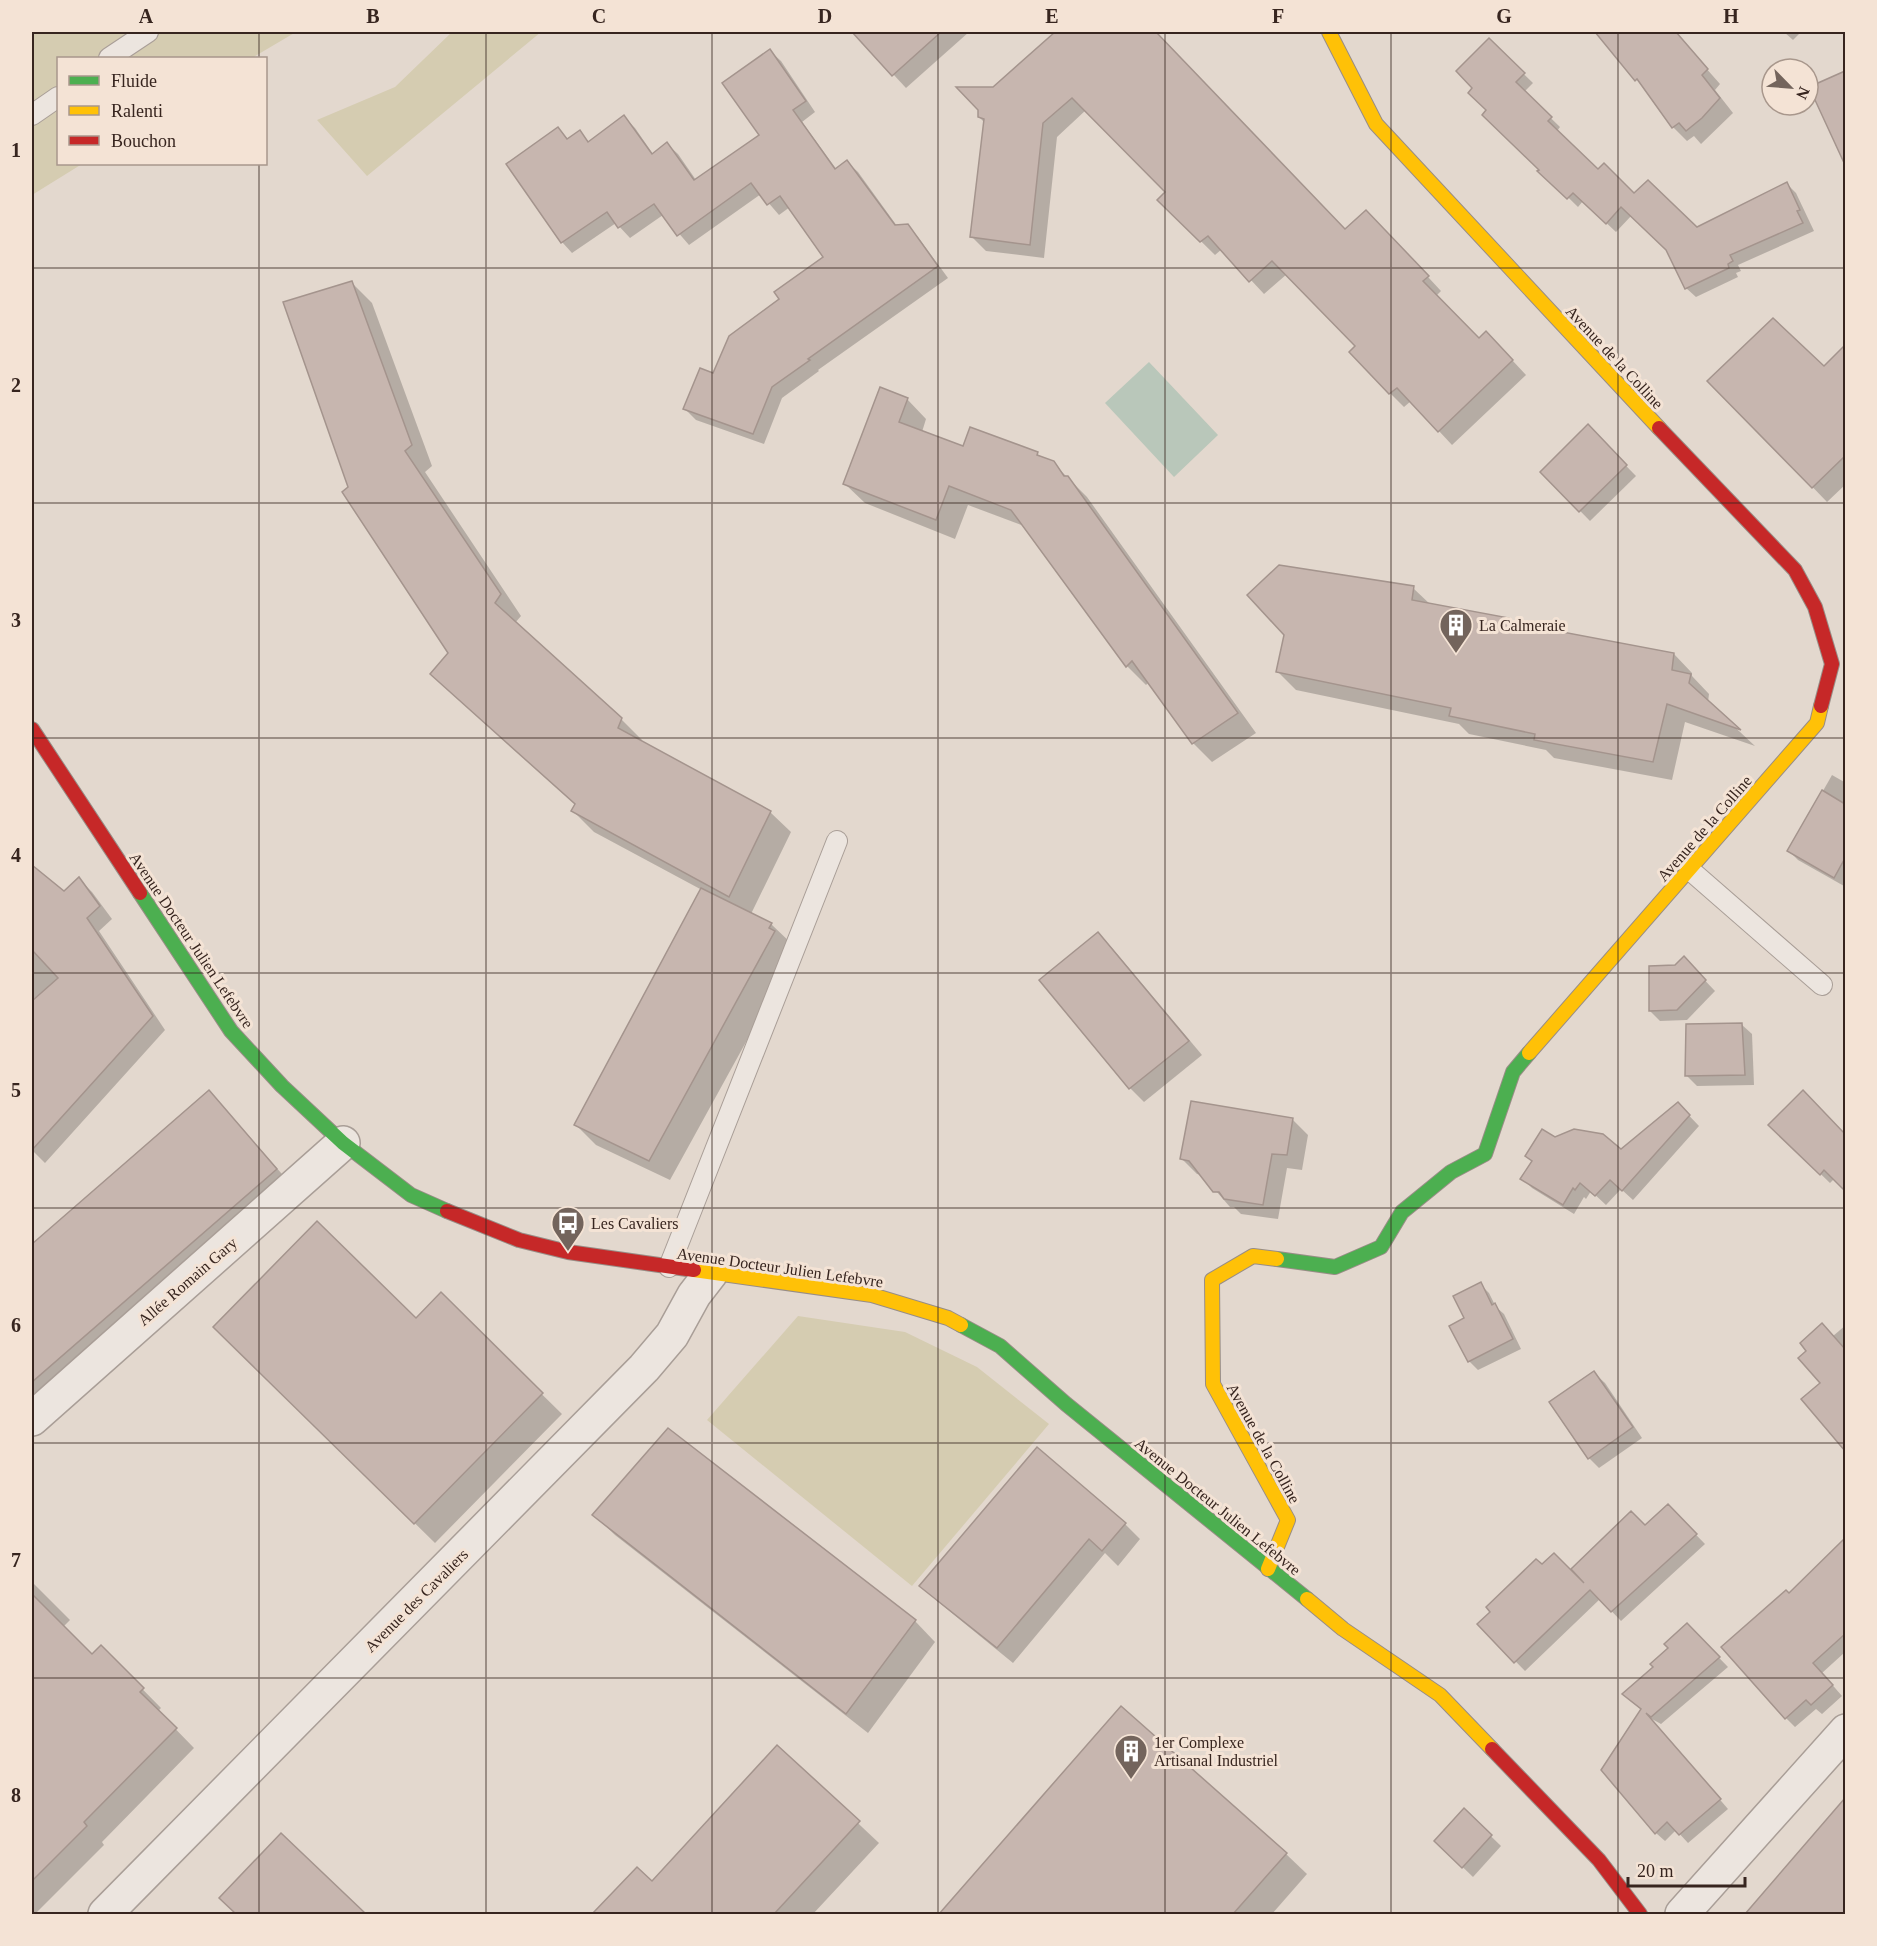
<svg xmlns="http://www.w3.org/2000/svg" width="1877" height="1946" viewBox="0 0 1877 1946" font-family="Georgia,serif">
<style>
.green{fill:#d5ccb1}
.water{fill:#b9c7ba}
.shadow{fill:#0003}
.building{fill:#c7b6af;stroke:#a4948d;stroke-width:1.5}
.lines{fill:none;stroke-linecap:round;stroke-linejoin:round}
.lane-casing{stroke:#a99e97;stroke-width:22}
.street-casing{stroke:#a99e97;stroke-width:36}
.fast-casing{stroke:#988d86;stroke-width:16}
.slow-casing{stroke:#988d86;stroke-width:16}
.jam-casing{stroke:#988d86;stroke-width:16}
.lane{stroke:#ece5df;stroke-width:20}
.street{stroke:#ece5df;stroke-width:33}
.fast{stroke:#4caf50;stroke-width:14}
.slow{stroke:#ffc107;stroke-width:14}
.jam{stroke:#c62828;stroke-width:14}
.grid{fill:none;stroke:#37251f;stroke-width:1.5;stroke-opacity:0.55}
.labels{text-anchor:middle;stroke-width:6;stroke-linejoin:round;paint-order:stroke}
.street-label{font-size:16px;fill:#37251f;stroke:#f4e3d5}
.poi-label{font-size:16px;fill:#37251f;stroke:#f4e3d5;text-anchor:start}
.neatline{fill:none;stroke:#37251f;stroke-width:2}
.grid-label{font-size:20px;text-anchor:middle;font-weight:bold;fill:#37251f}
</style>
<rect width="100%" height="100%" fill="#e3d8ce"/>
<!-- green -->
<g class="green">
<polygon points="32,32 296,32 252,58 58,58 58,164 82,164 32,195"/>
<polygon points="452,32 541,32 367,176 317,120 395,87"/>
<polygon points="798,1316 905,1332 977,1367 1049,1424 912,1586 707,1420"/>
</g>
<!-- water -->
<polygon class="water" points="1149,362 1218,435 1174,477 1105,403"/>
<!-- shadow -->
<g class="shadow">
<polygon points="854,32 969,32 906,88"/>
<polygon points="1057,32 1139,32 1171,66 1346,231 1380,225 1441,291 1436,296 1479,340 1499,346 1526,375 1452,445 1411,401 1404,407 1390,393 1351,352 1357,346 1287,274 1264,294 1222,249 1215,255 1159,200 1167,192 1086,110 1057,137 1044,258 986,251 972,237 985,123 979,117 993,89"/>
<polygon points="1606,32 1667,32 1670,36 1675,33 1720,84 1715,90 1733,113 1701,144 1694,136 1687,141 1673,127 1648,91 1606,42 1611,38"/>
<polygon points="1784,32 1801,32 1793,40"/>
<polygon points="1489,40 1533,83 1524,92 1560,127 1557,131 1598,171 1634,195 1697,229 1787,184 1796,193 1814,231 1738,265 1741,271 1736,273 1738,277 1696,297 1686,288 1668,250 1632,215 1616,232 1583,201 1578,207 1484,115 1488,111 1474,88"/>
<polygon points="770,51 781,61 815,112 802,122 837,170 847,162 858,172 897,226 907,226 918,237 948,278 818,370 819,371 782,398 764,444 696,420 685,409 781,299 825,257 790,207 779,215 761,194 689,245 663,215 630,238 616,223 572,253 562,242 558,129 569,140 580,132 590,143 624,117 635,128 653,154 667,144 678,154 696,180 761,135"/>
<polygon points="1846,73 1846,165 1811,87"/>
<polygon points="352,283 372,303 432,466 425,472 521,616 515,623 621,719 642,740 641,742 770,812 791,832 751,914 771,924 792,944 795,953 670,1180 596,1145 575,1124 702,890 594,832 573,811 576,805 432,674 450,653 350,488"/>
<polygon points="1833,359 1846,372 1846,484 1827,502 1710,381 1824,368"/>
<polygon points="907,399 926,419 922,432 964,448 1037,453 1042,459 1053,463 1087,497 1256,733 1212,762 1193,743 1149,682 1146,685 1127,666 1024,526 968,505 955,539 865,503 845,484"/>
<polygon points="1588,427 1636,476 1590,521 1542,472"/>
<polygon points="1413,588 1431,605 1508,620 1512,624 1674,654 1692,673 1692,676 1709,694 1708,702 1755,746 1685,722 1672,780 1554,758 1546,750 1469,734 1459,724 1296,690 1277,671"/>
<polygon points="1832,775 1846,783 1844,886 1798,860 1789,851"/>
<polygon points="32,867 64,893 79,879 92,892 112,919 99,931 165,1030 45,1163 32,1150"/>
<polygon points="1098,934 1112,948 1202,1055 1144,1102 1130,1088"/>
<polygon points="1694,969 1715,991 1687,1020 1660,1021 1650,1011"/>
<polygon points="1741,1024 1752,1034 1754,1085 1697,1086 1687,1076"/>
<polygon points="208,1092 227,1111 295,1189 32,1415 32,1246"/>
<polygon points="1803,1093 1846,1135 1846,1189 1835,1178 1830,1183 1770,1125"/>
<polygon points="1678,1104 1699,1126 1633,1200 1621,1189 1606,1205 1591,1191 1586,1199 1584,1197 1574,1214 1532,1188 1522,1178 1555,1139 1620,1151"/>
<polygon points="1293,1120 1308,1135 1302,1170 1287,1168 1278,1219 1241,1214 1234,1207 1230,1207 1202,1175 1197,1174 1182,1159"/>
<polygon points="1480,1284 1489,1293 1496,1307 1504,1314 1521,1349 1478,1370 1469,1361 1466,1319"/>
<polygon points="441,1295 562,1414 435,1543 215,1327 416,1320"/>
<polygon points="1846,1325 1846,1448 1841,1444 1823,1383 1833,1336"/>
<polygon points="1594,1373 1605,1383 1642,1438 1599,1468 1589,1458"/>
<polygon points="1668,1506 1705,1544 1621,1621 1600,1599 1525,1671 1479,1624 1542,1566 1586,1587"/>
<polygon points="594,1515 915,1621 935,1642 868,1733 615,1535"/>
<polygon points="1125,1524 1140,1539 1118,1566 1105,1553 1013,1663 937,1601 921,1586"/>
<polygon points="1846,1540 1846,1649 1843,1652 1844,1653 1822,1673 1842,1696 1822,1714 1816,1709 1795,1727 1786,1718 1789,1595"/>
<polygon points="32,1582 70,1620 63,1627 92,1656 101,1647 161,1708 158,1711 194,1748 102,1842 104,1845 35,1914 32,1914 32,1749 38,1743 32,1737"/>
<polygon points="1687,1625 1728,1667 1661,1724 1650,1718 1728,1809 1688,1843 1676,1830 1665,1841 1656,1833 1642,1710 1624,1694 1655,1667"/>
<polygon points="1121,1708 1286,1854 1307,1874 1272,1914 941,1914"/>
<polygon points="777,1747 879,1843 813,1914 594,1914 637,1869 652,1883"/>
<polygon points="1846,1800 1846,1914 1747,1914"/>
<polygon points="1464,1810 1501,1846 1473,1877 1446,1851"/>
<polygon points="281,1835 364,1914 238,1914 221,1898"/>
</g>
<!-- building -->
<g class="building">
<polygon points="852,32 941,32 892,76"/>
<polygon points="1055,32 1156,32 1345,229 1366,210 1429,276 1423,281 1479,338 1486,331 1513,360 1438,432 1397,388 1389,394 1349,352 1355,346 1272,261 1249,282 1208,236 1200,242 1157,200 1165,192 1072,98 1043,123 1030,245 970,237 984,119 978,117 978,110 956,87 993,87"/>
<polygon points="1595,32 1676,32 1708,69 1702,75 1720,98 1702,118 1686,131 1679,123 1672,128 1637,79 1635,81"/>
<polygon points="1489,38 1525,73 1516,82 1552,117 1548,121 1598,169 1604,163 1634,193 1648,180 1697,227 1787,182 1800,210 1797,211 1803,223 1730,255 1733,261 1728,264 1729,268 1685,289 1666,250 1621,207 1606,224 1573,193 1567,199 1537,171 1539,170 1482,115 1486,110 1468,93 1472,88 1456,71"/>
<polygon points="770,49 806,101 793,110 835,169 847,160 895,225 908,224 938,266 808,359 810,360 772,387 753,434 683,409 700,368 713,373 729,336 779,299 774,292 823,257 780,196 767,205 751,183 677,236 654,204 618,228 607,212 561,243 506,164 558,127 567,139 580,130 588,142 624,115 652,154 667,142 694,180 759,135 722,83"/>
<polygon points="1845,71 1845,165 1809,87"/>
<polygon points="352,281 412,445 405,451 501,594 495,603 622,718 618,728 771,811 729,897 571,811 575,804 430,674 448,653 342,492 348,487 283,302"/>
<polygon points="1773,318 1824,366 1845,345 1845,456 1812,488 1707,381"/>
<polygon points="880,387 908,398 899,422 963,446 970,427 1038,452 1037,455 1054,461 1064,476 1068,476 1238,713 1192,744 1132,661 1126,667 1011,510 949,486 936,520 843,484"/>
<polygon points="1588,424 1627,465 1579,512 1540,472"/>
<polygon points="1279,565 1414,586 1412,600 1509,618 1509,622 1674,653 1672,670 1691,674 1689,683 1741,730 1667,704 1653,762 1534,740 1535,734 1449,716 1451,708 1276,672 1284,635 1247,595"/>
<polygon points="1822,790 1845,804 1845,858 1834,878 1787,851"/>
<polygon points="32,865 64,891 79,877 100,906 87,918 153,1016 32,1150 32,1001 58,978 32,950"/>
<polygon points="701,888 772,923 769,928 775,931 649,1161 574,1125"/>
<polygon points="1098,932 1189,1041 1129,1089 1039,980"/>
<polygon points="1684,956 1706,980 1677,1010 1649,1011 1649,966 1675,965"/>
<polygon points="1742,1023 1745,1075 1685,1076 1686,1024"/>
<polygon points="209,1090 277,1169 32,1382 32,1244"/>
<polygon points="1803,1090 1845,1134 1845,1191 1824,1170 1820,1175 1768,1125"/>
<polygon points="1191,1101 1293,1118 1287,1155 1272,1154 1263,1205 1224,1199 1219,1192 1213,1192 1189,1161 1180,1159"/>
<polygon points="1678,1102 1690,1115 1622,1191 1610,1180 1595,1196 1580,1183 1575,1190 1573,1188 1563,1205 1520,1179 1532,1161 1525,1156 1542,1129 1555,1137 1574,1129 1603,1134 1621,1149"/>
<polygon points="317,1221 416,1318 441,1292 543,1393 414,1524 213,1327"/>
<polygon points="1481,1282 1492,1305 1495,1303 1513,1339 1468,1362 1449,1326 1464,1318 1453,1296"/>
<polygon points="1822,1323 1845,1349 1845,1451 1801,1399 1820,1383 1798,1358 1806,1351 1800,1343"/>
<polygon points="1594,1371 1633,1427 1588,1459 1549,1402"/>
<polygon points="668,1428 916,1620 846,1714 592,1515"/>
<polygon points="1037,1447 1126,1523 1102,1551 1089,1539 997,1648 919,1586"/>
<polygon points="1668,1504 1697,1534 1611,1612 1590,1590 1514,1663 1477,1624 1490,1612 1486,1607 1536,1559 1542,1564 1554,1553 1584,1583 1571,1569 1631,1511 1645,1525"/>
<polygon points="1845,1538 1845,1634 1813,1663 1833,1685 1811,1705 1806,1700 1785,1719 1721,1647 1786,1590 1789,1593"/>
<polygon points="32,1594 92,1654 101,1645 144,1688 140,1692 177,1728 84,1822 87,1826 32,1881"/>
<polygon points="1687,1623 1720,1657 1651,1717 1646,1713 1721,1799 1679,1835 1667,1822 1655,1834 1601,1770 1641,1709 1622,1694 1653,1667 1650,1664 1668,1648 1664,1644"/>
<polygon points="1121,1706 1287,1853 1233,1914 939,1914"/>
<polygon points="777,1745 860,1821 774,1914 592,1914 637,1867 652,1881"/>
<polygon points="1845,1798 1845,1914 1745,1914"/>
<polygon points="1464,1808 1492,1835 1462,1868 1434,1841"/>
<polygon points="281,1833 366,1914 236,1914 219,1898"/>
</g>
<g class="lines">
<defs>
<g id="lane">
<polyline points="109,58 148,32"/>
<polyline points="32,115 58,97"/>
<polyline points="1690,870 1822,985"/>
<polyline points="669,1267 837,841"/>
</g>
<g id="street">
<polyline points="32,1419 343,1143"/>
<polyline points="105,1914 644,1368 672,1335 694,1295 711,1273"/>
<polyline points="1682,1914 1846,1731"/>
</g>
<g id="fast">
<polyline points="140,893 231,1031 282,1086 343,1143 411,1195 447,1211"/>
<polyline points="1277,1259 1335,1267 1381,1247 1402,1212 1451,1172 1485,1154 1513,1072 1529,1053"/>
<polyline points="961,1325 1000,1346 1066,1404 1307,1599"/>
</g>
<g id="slow">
<polyline points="1329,32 1376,124 1659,428"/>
<polyline points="1529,1053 1817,723 1821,706"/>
<polyline points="694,1270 872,1295 948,1318 961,1325"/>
<polyline points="1268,1569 1288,1520 1213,1384 1212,1280 1253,1256 1277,1259"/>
<polyline points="1307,1599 1343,1629 1440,1695 1492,1749"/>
</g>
<g id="jam">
<polyline points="1659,428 1795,570 1815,607 1832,664 1821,706"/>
<polyline points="32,729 140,893"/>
<polyline points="447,1211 519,1240 568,1252 694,1270"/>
<polyline points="1492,1749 1599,1860 1640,1914"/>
</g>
</defs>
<!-- lane casing -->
<use href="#lane" class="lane-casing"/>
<!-- street casing -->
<use href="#street" class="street-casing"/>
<!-- fast casing -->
<use href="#fast" class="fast-casing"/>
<!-- slow casing -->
<use href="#slow" class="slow-casing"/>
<!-- jam casing -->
<use href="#jam" class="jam-casing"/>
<!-- lane -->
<use href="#lane" class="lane"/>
<!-- street -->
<use href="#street" class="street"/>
<!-- fast -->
<use href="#fast" class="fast"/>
<!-- slow -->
<use href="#slow" class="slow"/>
<!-- jam -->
<use href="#jam" class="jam"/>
</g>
<!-- grid -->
<path class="grid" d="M259 32V58M486 32V1914M712 32V1914M938 32V1914M1165 32V1914M1391 32V1914M1618 32V1914M259 164V1914M32 268H1846M32 503H1846M32 738H1846M32 973H1846M32 1208H1846M32 1443H1846M32 1678H1846"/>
<!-- icons -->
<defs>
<symbol id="building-pin" viewBox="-11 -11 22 30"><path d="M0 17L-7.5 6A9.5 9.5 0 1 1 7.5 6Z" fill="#73645c" stroke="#f4e3d5"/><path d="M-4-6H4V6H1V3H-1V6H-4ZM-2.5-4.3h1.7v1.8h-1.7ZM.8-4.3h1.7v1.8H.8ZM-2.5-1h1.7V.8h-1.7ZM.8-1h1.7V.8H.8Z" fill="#fff"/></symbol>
<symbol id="bus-pin" viewBox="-11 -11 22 30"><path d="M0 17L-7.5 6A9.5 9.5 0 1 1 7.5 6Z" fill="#73645c" stroke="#f4e3d5"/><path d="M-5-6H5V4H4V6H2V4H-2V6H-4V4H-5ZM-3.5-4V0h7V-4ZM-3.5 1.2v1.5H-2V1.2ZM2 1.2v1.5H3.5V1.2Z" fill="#fff"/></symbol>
</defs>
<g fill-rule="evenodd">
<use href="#building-pin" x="1437" y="606" width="38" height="52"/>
<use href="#bus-pin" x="549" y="1204" width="38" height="52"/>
<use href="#building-pin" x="1112" y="1732" width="38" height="52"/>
</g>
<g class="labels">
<!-- street labels -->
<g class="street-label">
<text transform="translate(1615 357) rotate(47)" y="6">Avenue de la Colline</text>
<text transform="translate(1704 828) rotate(-49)" y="6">Avenue de la Colline</text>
<text transform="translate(192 940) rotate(56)" y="6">Avenue Docteur Julien Lefebvre</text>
<text transform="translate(780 1267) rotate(8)" y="6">Avenue Docteur Julien Lefebvre</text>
<text transform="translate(187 1281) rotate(-41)" y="6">Allée Romain Gary</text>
<text transform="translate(1264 1443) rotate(61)" y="6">Avenue de la Colline</text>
<text transform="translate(1218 1506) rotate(39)" y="6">Avenue Docteur Julien Lefebvre</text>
<text transform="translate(416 1600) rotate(-45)" y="6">Avenue des Cavaliers</text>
</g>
<!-- poi labels -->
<g class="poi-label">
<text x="1479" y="631">La Calmeraie</text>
<text x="591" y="1229">Les Cavaliers</text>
<text x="1154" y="1748">1er Complexe<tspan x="1154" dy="18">Artisanal Industriel</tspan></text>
</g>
</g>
<!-- border -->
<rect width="1877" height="1946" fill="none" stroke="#f4e3d5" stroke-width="66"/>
<!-- legend -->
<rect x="57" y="57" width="210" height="108" fill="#f4e3d5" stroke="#a8978c" stroke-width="1.5"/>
<rect x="69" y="76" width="30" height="9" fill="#4caf50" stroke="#a8978c" stroke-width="1.5"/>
<text x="111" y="87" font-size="18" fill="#37251f">Fluide</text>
<rect x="69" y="106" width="30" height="9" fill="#ffc107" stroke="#a8978c" stroke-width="1.5"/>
<text x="111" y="117" font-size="18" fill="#37251f">Ralenti</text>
<rect x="69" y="136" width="30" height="9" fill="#c62828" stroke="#a8978c" stroke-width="1.5"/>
<text x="111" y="147" font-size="18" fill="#37251f">Bouchon</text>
<!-- north arrow -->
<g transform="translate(1790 87) rotate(115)"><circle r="28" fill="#f4e3d5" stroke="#a8978c" stroke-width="1.5"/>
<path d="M0-4.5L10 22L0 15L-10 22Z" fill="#73645c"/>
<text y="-9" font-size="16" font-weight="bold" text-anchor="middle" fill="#37251f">N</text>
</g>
<!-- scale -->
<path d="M1628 1877v9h117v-9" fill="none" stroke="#37251f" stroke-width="3"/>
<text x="1637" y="1877" font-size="18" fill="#37251f" stroke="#f4e3d5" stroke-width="4.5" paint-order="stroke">20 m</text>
<rect x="33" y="33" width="1811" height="1880" class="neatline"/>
<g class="grid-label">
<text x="146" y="23">A</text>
<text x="373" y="23">B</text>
<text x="599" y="23">C</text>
<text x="825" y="23">D</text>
<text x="1052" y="23">E</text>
<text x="1278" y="23">F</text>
<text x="1504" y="23">G</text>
<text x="1731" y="23">H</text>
<text x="16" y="157">1</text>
<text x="16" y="392">2</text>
<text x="16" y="627">3</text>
<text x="16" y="862">4</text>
<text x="16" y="1097">5</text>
<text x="16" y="1332">6</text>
<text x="16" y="1567">7</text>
<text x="16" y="1802">8</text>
</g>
</svg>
